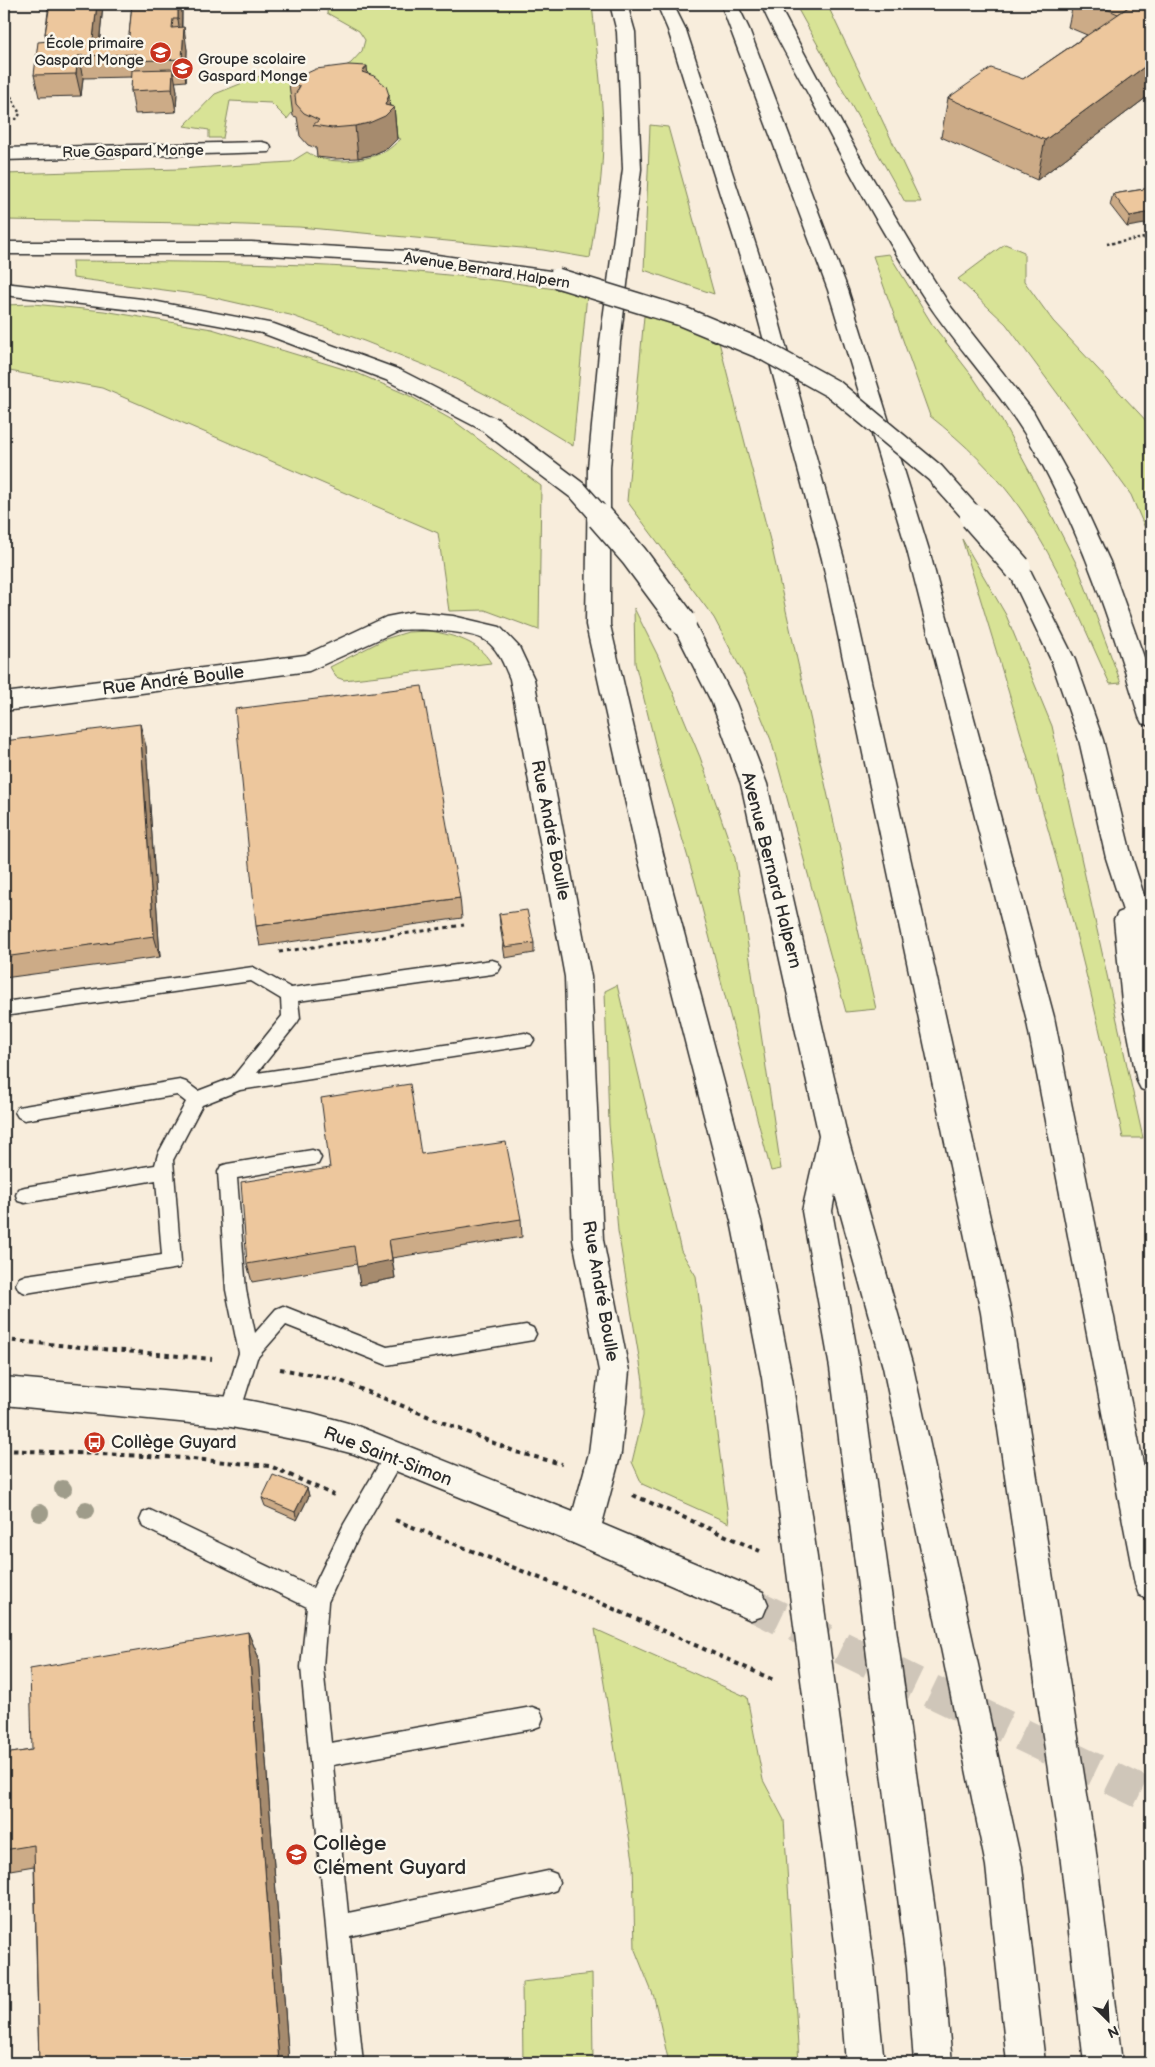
<svg xmlns="http://www.w3.org/2000/svg" width="1155" height="2067" viewBox="0 0 1155 2067" font-family="'Balsamiq Sans',sans-serif">
<style>
.green{fill:#d8e396;stroke:#828760}
.lines{fill:none;stroke-linecap:round;stroke-linejoin:round}
.street-tunnel{stroke:#cfc6b9;stroke-width:33;stroke-dasharray:33 17;stroke-linecap:butt}
.lane-casing{stroke:#2b2b2b;stroke-width:3}
.street-casing{stroke:#2b2b2b;stroke-width:3}
.highway-casing{stroke:#2b2b2b;stroke-width:3}
.path-far2{stroke:#2b2b2b;stroke-width:2.5;stroke-dasharray:2.5 2.5;stroke-linecap:butt}
.path-far1{stroke:#2b2b2b;stroke-width:3;stroke-dasharray:4 4;stroke-linecap:butt}
.path{stroke:#2b2b2b;stroke-width:4;stroke-dasharray:4.5 4.5;stroke-linecap:butt}
.lane{fill:#fbf7ec;fill-rule:evenodd}
.street{fill:#fbf7ec;fill-rule:evenodd}
.highway{fill:#fbf7ec;fill-rule:evenodd}
.highway-bridge-far1-casing{stroke:#2b2b2b;stroke-width:22;stroke-linecap:butt}
.highway-bridge-casing{stroke:#2b2b2b;stroke-width:29;stroke-linecap:butt}
.highway-bridge-far1{stroke:#fbf7ec;stroke-width:19}
.highway-bridge{stroke:#fbf7ec;stroke-width:26}
.tree{fill:#9f9c8a}
.wall{fill:#ccab87;stroke:#2b2b2b;fill-rule:evenodd}
.shaded-wall{fill:#a68b6e;stroke:#2b2b2b}
.building{fill:#edc79d;stroke:#2b2b2b}
.labels{text-anchor:middle;stroke-width:5;stroke-linejoin:round;paint-order:stroke}
.far-poi-label{font-size:15px;fill:#2b2b2b;stroke:#fbf7ec;text-anchor:end}
.far-street-label{font-size:15px;fill:#2b2b2b;stroke:#fbf7ec}
.street-label{font-size:18px;fill:#2b2b2b;stroke:#fbf7ec}
.poi-label{font-size:18px;fill:#2b2b2b;stroke:#fbf7ec;text-anchor:start}
.near-poi-label{font-size:21px;fill:#2b2b2b;stroke:#fbf7ec;text-anchor:start}
</style>
<rect width="100%" height="100%" fill="#f8eddc"/>
<filter id="ink" filterUnits="userSpaceOnUse"><feTurbulence type="fractalNoise" baseFrequency=".02" numOctaves="2"/><feDisplacementMap in="SourceGraphic" scale="10" xChannelSelector="R" yChannelSelector="G"/><feConvolveMatrix kernelMatrix="1 2 1 2 8 2 1 2 1" color-interpolation-filters="sRGB"/></filter>
<g filter="url(#ink)">
<!-- green -->
<g class="green">
<path d="M328 4H592C596 46 602 87 603 129 604 173 596 215 590 258L543 250 299 227 191 223 4 220V174L179 169 291 162 307 152C327 166 364 162 386 151 391 148 396 143 401 139L391 135 389 114 295 109 287 119 271 103 230 101 223 138H209V130L184 126 215 94 260 76 318 80 336 72 351 63 362 51 365 40 359 31 327 13Z"/>
<polygon points="795,4 827,4 921,202 905,202"/>
<polygon points="650,125 668,127 714,294 644,270"/>
<polygon points="1005,244 1024,252 1024,281 1053,321 1151,426 1151,542 1131,495 1072,413 1006,324 958,279"/>
<path d="M889 254 932 324 973 377 1001 419 1033 478 1078 567 1121 683 1110 684C1083 626 1059 564 1022 511 999 476 963 442 930 416L873 256Z"/>
<path d="M72 261C197 262 323 262 448 275 494 279 541 287 587 294L573 446 506 405 442 372 364 341 290 315 202 295 73 278Z"/>
<polygon points="33,304 104,311 212,329 357,373 408,395 454,421 541,486 539,630 485,610 449,611 438,533 102,388 4,370 4,305"/>
<polygon points="644,316 680,325 718,338 771,544 876,1009 846,1012 771,740 745,677 714,618 627,501"/>
<path d="M962 539 1006 615 1052 726 1143 1138H1123C1082 935 1023 736 962 539Z"/>
<polygon points="634,608 658,656 700,757 735,858 781,1169 771,1171 694,878 661,767 635,663"/>
<path d="M431 631C455 636 478 641 491 663L344 680 336 677 330 667 385 639 408 632Z"/>
<polygon points="617,985 681,1251 696,1276 729,1523 642,1484 632,1462 643,1416 643,1381 618,1231 609,1124 605,991"/>
<polygon points="595,1629 747,1697 763,1780 784,1820 799,2063 669,2063 654,1997 635,1950 633,1860"/>
<polygon points="592,1974 593,2063 523,2063 522,1982"/>
</g>
<g class="lines">
<!-- street-tunnel -->
<polyline class="street-tunnel" points="751,1604 1151,1797"/>
<defs>
<g id="lane">
<polygon points="492,960 498,962 501,967 498,972 492,974 298,1001 300,1018 297,1023 257,1073 525,1033 531,1035 534,1040 531,1045 240,1090 202,1105 173,1160 181,1262 179,1268 26,1293 19,1290 16,1284 19,1278 26,1275 162,1255 156,1180 25,1203 18,1201 16,1195 18,1189 25,1187 155,1165 158,1154 186,1102 177,1095 24,1120 18,1117 15,1112 18,1107 180,1080 186,1082 198,1091 232,1078 282,1016 281,999 251,981 4,1016 4,1002 253,967 291,988"/>
<polygon points="312,1150 318,1152 321,1158 318,1164 237,1178 246,1290 255,1333 276,1309 283,1306 387,1347 526,1325 533,1328 536,1334 533,1340 387,1365 286,1325 257,1358 238,1419 231,1421 224,1419 221,1412 239,1353 226,1290 218,1172 221,1166 227,1164"/>
<polygon points="395,1446 402,1449 405,1456 358,1538 328,1602 323,1667 331,1743 532,1707 540,1710 543,1718 540,1726 532,1729 333,1765 348,1913 548,1871 556,1874 559,1882 556,1890 548,1893 350,1936 363,2063 339,2063 301,1667 307,1607 143,1527 140,1520 143,1513 150,1510 313,1588 344,1524 388,1449"/>
</g>
<g id="street">
<polygon points="262,142 269,144 271,148 269,152 4,160 4,148"/>
<path d="M412 612 453 616 500 627 519 647 534 679 591 977 603 1240 629 1371 621 1453 602 1524 763 1592 768 1604 763 1616 751 1620 573 1543 354 1454 312 1443 231 1427 4 1405V1377L231 1397 312 1413 355 1425 573 1512 589 1453 599 1371 573 1240 565 977 510 679C504 665 498 648 485 640 471 631 415 628 399 630L309 671 4 711V693L305 655 386 617Z"/>
</g>
<g id="highway">
<polygon points="610,4 627,4 635,32 641,169 620,342 610,468 610,625 664,858 761,1221 792,1378 874,1966 884,2063 846,2063 838,1966 762,1378 731,1221 638,858 586,625 588,468 600,342 623,169 617,32"/>
<polygon points="657,4 673,4 686,30 771,292 844,559 1011,1313 1095,1845 1122,2063 1084,2063 1059,1845 981,1313 822,559 751,292 668,30"/>
<polygon points="721,4 737,4 749,29 848,290 929,550 1054,1017 1151,1503 1151,1600 1139,1595 1135,1584 1026,1017 907,550 828,290"/>
<path d="M761 4H778L857 152 921 260 951 307 1033 411 1076 488 1110 562 1151 677V726L1142 723 1139 717C1112 626 1082 535 1035 451 1004 395 958 350 923 296 882 234 847 167 812 101 795 69 775 37 761 4Z"/>
<polygon points="4,242 251,242 409,251 557,272 564,274 567,278 564,282 557,284 409,263 251,254 4,254"/>
<polygon points="4,283 142,299 274,324 400,370 498,420 501,425 498,430 490,432 482,430 386,380 262,333 142,311 4,295"/>
<polygon points="1018,560 1026,563 1029,568 1075,660 1103,740 1132,858 1151,917 1151,968 1145,966 1151,1011 1151,1093 1141,1089 1137,1081 1122,1002 1114,920 1118,913 1123,911 1106,858 1079,740 1051,660 1007,568 1010,563"/>
<polygon points="683,614 691,616 736,703 767,784 847,1135 913,1367 1022,1866 1045,2063 1007,2063 986,1866 883,1367 835,1194 832,1211 860,1368 943,1968 952,2063 914,2063 907,1968 830,1368 802,1211 819,1136 741,784 712,703 671,622 675,616"/>
</g>
</defs>
<!-- lane casing -->
<use href="#lane" class="lane-casing"/>
<!-- street casing -->
<use href="#street" class="street-casing"/>
<!-- highway casing -->
<use href="#highway" class="highway-casing"/>
<!-- path-far2 -->
<g class="path-far2">
<polyline points="4,83 20,114 14,122"/>
<polyline points="1107,244 1151,237"/>
</g>
<!-- path-far1 -->
<polyline class="path-far1" points="279,952 464,925"/>
<!-- path -->
<g class="path">
<polyline points="4,1340 212,1359"/>
<polyline points="280,1369 336,1379 516,1452 562,1464"/>
<polyline points="4,1450 170,1457 270,1466 334,1495"/>
<polyline points="633,1495 760,1551"/>
<polyline points="395,1520 587,1597 776,1681"/>
</g>
<!-- lane -->
<use href="#lane" class="lane"/>
<!-- street -->
<use href="#street" class="street"/>
<!-- highway -->
<use href="#highway" class="highway"/>
<defs>
<g id="highway-bridge-far1">
<polyline points="557,278 681,316 761,349 835,390 935,473 975,518"/>
<polyline points="490,425 579,492 602,518"/>
</g>
<g id="highway-bridge">
<polyline points="600,517 634,556 683,622"/>
<polyline points="973,517 1018,568"/>
</g>
</defs>
<!-- highway-bridge-far1 casing -->
<use href="#highway-bridge-far1" class="highway-bridge-far1-casing"/>
<!-- highway-bridge casing -->
<use href="#highway-bridge" class="highway-bridge-casing"/>
<!-- highway-bridge-far1 -->
<use href="#highway-bridge-far1" class="highway-bridge-far1"/>
<!-- highway-bridge -->
<use href="#highway-bridge" class="highway-bridge"/>
</g>
<!-- trees -->
<g class="tree">
<circle cx="63" cy="1489" r="9"/>
<circle cx="86" cy="1510" r="9"/>
<circle cx="40" cy="1513" r="9"/>
</g>
<!-- wall -->
<g class="wall">
<path d="M47 4H181L182 10V28L187 50 186 81 175 82 177 91 176 112 135 114 131 91 132 77 83 78 81 96 39 97 34 75 47 41 45 34 48 12ZM132 4 128 46 99 47 103 5Z"/>
<polygon points="1073,4 1151,4 1151,94 1037,180 941,137 948,98 1023,79 1087,35 1068,27"/>
<polygon points="368,74 390,106 394,107 397,139 388,148 372,155 358,158 335,159 317,157 316,148 308,145 300,136 297,117 293,116 289,84"/>
<polygon points="1151,188 1127,227 1110,205 1113,194"/>
<polygon points="4,741 146,746 160,957 4,978"/>
<polygon points="460,898 462,918 260,946 256,926"/>
<polygon points="499,914 534,943 534,953 505,958 500,924"/>
<polygon points="421,1154 521,1219 522,1237 392,1258 395,1278 360,1285 357,1264 252,1282 247,1264"/>
<polygon points="307,1488 309,1496 297,1520 265,1506 262,1498"/>
<polygon points="248,1632 258,1656 289,2063 39,2063 34,1866 4,1871 4,1754 32,1750"/>
</g>
<!-- shaded-wall -->
<g class="shaded-wall">
<polygon points="97,4 103,4 103,5 98,55 92,48"/>
<polygon points="178,4 181,4 182,10 181,41 178,19"/>
<polygon points="184,27 187,50 186,81 182,59"/>
<polygon points="78,56 83,78 81,96 76,74"/>
<polygon points="1151,62 1151,94 1037,180 1045,140"/>
<polygon points="367,66 370,98 362,72"/>
<polygon points="173,69 177,91 176,112 172,89"/>
<polygon points="389,95 390,111 394,107 397,139 388,148 372,155 358,158 355,126 385,105"/>
<polygon points="1151,212 1151,223 1127,227 1130,216"/>
<polygon points="140,724 146,746 160,957 154,936"/>
<polygon points="389,1240 395,1278 360,1285 357,1267"/>
<polygon points="307,1488 309,1496 297,1520 295,1512"/>
<polygon points="248,1632 258,1656 289,2063 279,2063"/>
</g>
<!-- building -->
<g class="building">
<polygon points="50,4 97,4 92,48 128,46 132,4 178,4 178,19 173,19 172,28 184,27 182,59 135,61 136,54 78,56 76,74 34,75 38,42 49,41 49,33 45,34"/>
<polygon points="1095,4 1133,4 1118,14"/>
<polygon points="1133,4 1151,4 1151,62 1045,140 948,98 991,68 1023,79"/>
<polygon points="348,65 367,66 362,72 374,76 386,86 389,95 385,105 394,107 385,116 369,123 355,126 332,128 313,125 319,120 304,113 296,104 295,95 300,86 289,84 294,79 316,69"/>
<polygon points="173,69 172,89 131,91 132,70"/>
<polygon points="1151,188 1151,212 1130,216 1113,194"/>
<polygon points="422,686 460,898 256,926 235,709"/>
<polygon points="140,724 154,936 4,957 4,741"/>
<polygon points="527,910 534,943 505,947 499,914"/>
<polygon points="410,1084 421,1154 506,1142 521,1219 389,1240 392,1260 357,1267 354,1246 247,1264 241,1182 330,1168 321,1098"/>
<polygon points="273,1475 307,1488 295,1512 262,1498"/>
<polygon points="248,1632 279,2063 39,2063 34,1845 4,1850 4,1754 32,1750 30,1669"/>
</g>
</g>
<!-- icons -->
<defs>
<symbol id="school-disc" viewBox="-11 -11 22 22"><circle r="9.5" fill="#c8321e" stroke="#fbf7ec"/><path d="M0-5L7-2L0 1L-7-2ZM-4 1L0 2.5L4 1V4Q0 6-4 4Z" fill="#fff"/></symbol>
<symbol id="bus-disc" viewBox="-11 -11 22 22"><circle r="9.5" fill="#c8321e" stroke="#fbf7ec"/><path d="M-5-6H5V4H4V6H2V4H-2V6H-4V4H-5ZM-3.5-4V0h7V-4ZM-3.5 1.2v1.5H-2V1.2ZM2 1.2v1.5H3.5V1.2Z" fill="#fff"/></symbol>
</defs>
<g fill-rule="evenodd">
<use href="#school-disc" x="148" y="40" width="25" height="25"/>
<use href="#school-disc" x="170" y="56" width="25" height="25"/>
<use href="#bus-disc" x="82" y="1430" width="25" height="25"/>
<use href="#school-disc" x="284" y="1842" width="25" height="25"/>
</g>
<g class="labels">
<!-- far-poi labels -->
<g class="far-poi-label">
<text x="144" y="48">École primaire<tspan x="144" dy="17">Gaspard Monge</tspan></text>
<text x="198" y="64" text-anchor="start">Groupe scolaire<tspan x="198" dy="17">Gaspard Monge</tspan></text>
</g>
<!-- far-street labels -->
<g class="far-street-label">
<text transform="translate(133 151) rotate(-1)" y="5">Rue Gaspard Monge</text>
<text transform="translate(487 270) rotate(9)" y="5">Avenue Bernard Halpern</text>
</g>
<!-- street labels -->
<g class="street-label">
<text transform="translate(173 680) rotate(-7)" y="6">Rue André Boulle</text>
<text transform="translate(551 830) rotate(79)" y="6">Rue André Boulle</text>
<text transform="translate(772 870) rotate(76)" y="6">Avenue Bernard Halpern</text>
<text transform="translate(601 1291) rotate(80)" y="6">Rue André Boulle</text>
<text transform="translate(388 1456) rotate(21)" y="6">Rue Saint-Simon</text>
</g>
<!-- poi labels -->
<g class="poi-label">
<text x="111" y="1448">Collège Guyard</text>
</g>
<!-- near-poi labels -->
<g class="near-poi-label">
<text x="313" y="1850">Collège<tspan x="313" dy="24">Clément Guyard</tspan></text>
</g>
</g>
<!-- margin -->
<rect width="1155" height="2067" fill="none" stroke="#fbf7ec" stroke-width="20"/>
<rect x="10" y="10" width="1135" height="2047" fill="none" stroke="#2b2b2b" stroke-width="2" filter="url(#ink)"/>
<!-- north arrow -->
<g transform="translate(1108 2020) rotate(156)" stroke="#fbf7ec" stroke-width="4" paint-order="stroke">
<path d="M0-4L9 19L0 12L-9 19Z" fill="#2b2b2b"/>
<text y="-8" font-size="14" font-weight="bold" text-anchor="middle" fill="#2b2b2b">N</text>
</g>
</svg>
